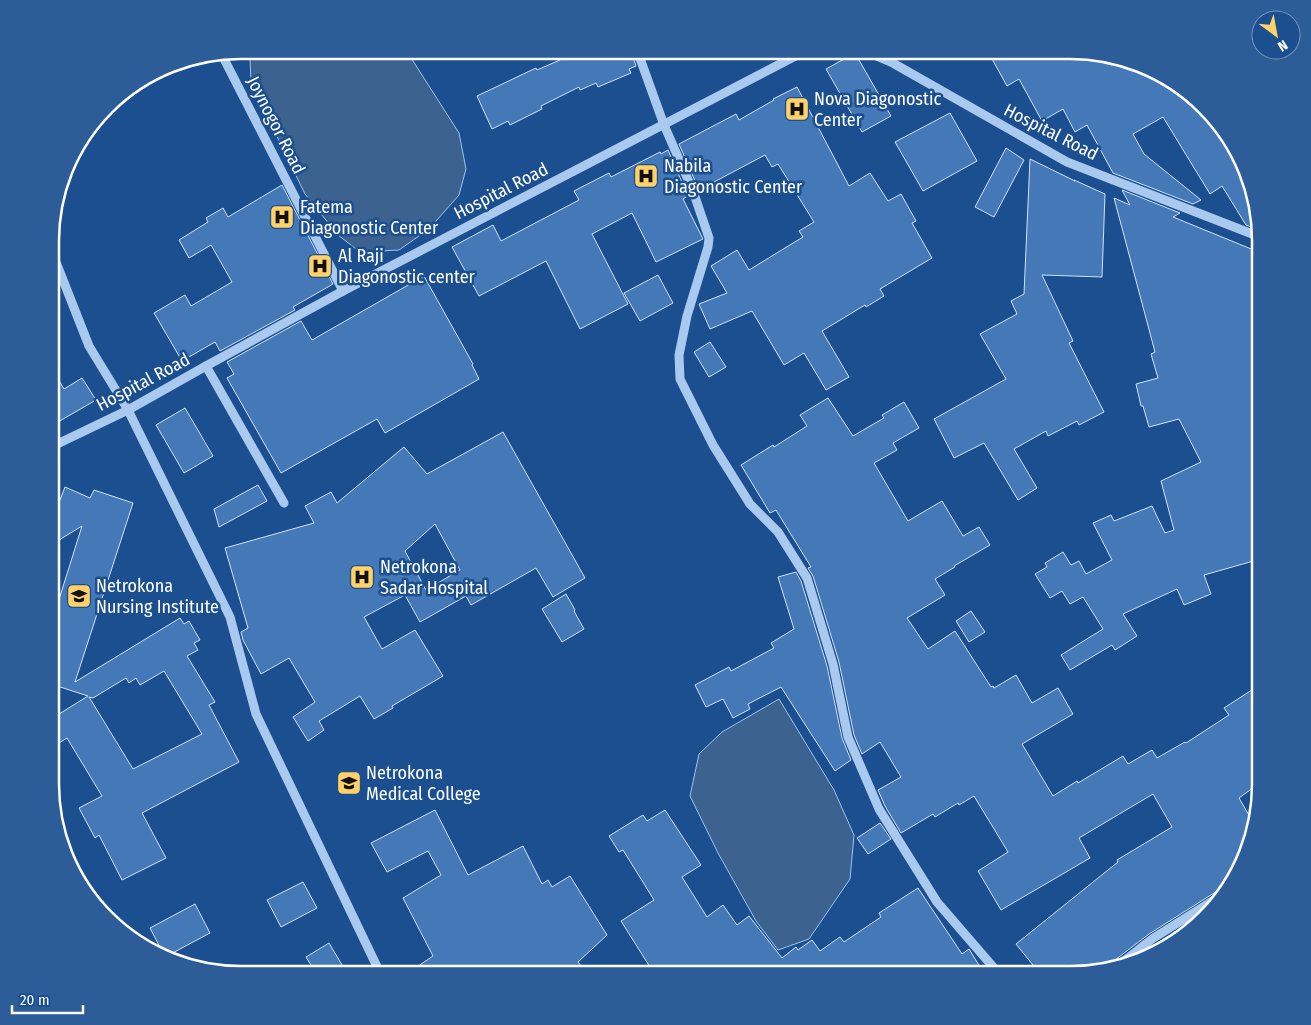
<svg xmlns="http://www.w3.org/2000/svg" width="1311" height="1025" viewBox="0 0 1311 1025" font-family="'Fira Sans Condensed',sans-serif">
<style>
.water{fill:#3c6290;stroke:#9cc4f0}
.building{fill:#4478b7;stroke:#cfe3fa;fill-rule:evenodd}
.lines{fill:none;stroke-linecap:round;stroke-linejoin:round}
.minor{stroke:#a9c9ee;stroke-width:9}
.labels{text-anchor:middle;stroke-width:5;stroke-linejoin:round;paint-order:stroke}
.poi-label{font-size:18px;fill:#fff;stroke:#1b4f8f;text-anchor:start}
.street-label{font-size:18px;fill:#fff;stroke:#1b4f8f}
.rim{fill:none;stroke:#fff;stroke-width:2.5}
</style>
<rect width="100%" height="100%" fill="#1b4f8f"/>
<!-- water -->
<g class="water">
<polygon points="261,50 406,50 459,133 466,169 459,195 429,229 399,250 360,252 338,235 305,194 251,83 250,59"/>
<polygon points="779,699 834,790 854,835 850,879 809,939 778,950 756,921 718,853 690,796 699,754 722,732"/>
</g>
<!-- building -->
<g class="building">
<polygon points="583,50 631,50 636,66 629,69 631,73 598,87 596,83 580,90 579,87 541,106 542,109 510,125 508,121 492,129 477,96 536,68 537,70"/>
<polygon points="987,50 1083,50 1143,64 1196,97 1242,156 1259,230 1246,225 1222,186 1210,194 1163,117 1133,134 1144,154 1201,200 1193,204 1113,173 1087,125 1075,132 1063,109 1042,121 1019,79 1007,86"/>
<polygon points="855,53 891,116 862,132 826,69"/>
<polygon points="797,87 849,186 870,173 888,201 901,194 916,221 912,223 932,258 880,289 884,296 866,307 865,305 822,331 849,377 826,390 804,353 784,365 752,311 710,329 699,304 727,293 711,266 737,250 749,270 803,237 799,231 814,222 778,164 772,167 765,155 699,190 679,144 736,114 739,120 774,100 773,99"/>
<polygon points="950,113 977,161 923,191 895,142"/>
<polygon points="1006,148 1024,160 994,217 975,207"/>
<polygon points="668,150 688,196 683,199 703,239 656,262 632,213 592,234 628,304 580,329 546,261 479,296 452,247 493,225 501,241 579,200 574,191 609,173 611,177 660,152 661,154"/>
<polygon points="1030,159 1075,181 1074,180 1105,194 1102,277 1042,275 1073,341 1069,343 1104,412 1079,425 1077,421 1048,436 1046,431 1014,449 1037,488 1018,500 984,443 954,458 934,419 1006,379 980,334 1017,314 1011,301 1024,294"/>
<polygon points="282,185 333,284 293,307 295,310 220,351 215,342 182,361 154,313 185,295 191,306 232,282 211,245 189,258 179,240 208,222 206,218 223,208 228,217"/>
<polygon points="1122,190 1180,213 1173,217 1261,253 1261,557 1256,559 1257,560 1204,575 1211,594 1184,605 1177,589 1123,614 1137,636 1115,650 1112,645 1070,670 1061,655 1103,629 1083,597 1070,604 1062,591 1050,598 1035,574 1047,567 1045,563 1063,552 1071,565 1079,561 1086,574 1112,560 1093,523 1111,515 1114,521 1152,506 1165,533 1174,530 1161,481 1201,462 1179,419 1149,427 1143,406 1141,406 1136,384 1158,378 1151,354 1155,352 1114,198 1130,205"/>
<polygon points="658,275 673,303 640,321 624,293"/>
<polygon points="424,276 473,364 472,365 479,379 385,433 377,419 281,473 227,378 234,374 227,362 301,321 312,340"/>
<polygon points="710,342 726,367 709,377 694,352"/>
<polygon points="51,367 64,389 82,378 96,400 51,426"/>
<polygon points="828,398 853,436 884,418 882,415 904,402 919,428 893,443 897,450 874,463 908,521 942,501 963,536 979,527 990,545 954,566 955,567 935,579 945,595 907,618 928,649 955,631 991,687 993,686 994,688 1016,675 1032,703 1058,688 1073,714 1022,744 1053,796 1077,781 1078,783 1123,756 1128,764 1152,750 1157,758 1185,742 1186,743 1229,715 1224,708 1261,684 1261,782 1239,798 1254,824 1246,858 1228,888 1222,888 1149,934 1115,960 1113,963 1113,967 1071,975 1041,975 1016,944 1118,862 1117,860 1172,827 1153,794 1079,838 1090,858 1001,910 978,871 1008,852 974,796 959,805 958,803 935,817 933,814 901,833 885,806 878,790 901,777 880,742 862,754 854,735 839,662 813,576 808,568 811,567 776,510 770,513 741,465 773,445 774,447 807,426 800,415"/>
<polygon points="185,408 213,456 184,473 156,425"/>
<path d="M503 432 585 578 553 597 536 568 471 605 466 596 420 622 405 595 364 617 382 649 415 630 443 676 392 706 393 708 374 719 360 696 319 721 324 730 308 741 293 717 315 702 289 658 261 674 243 640 241 632 248 628 225 548 314 523 305 506 331 492 337 503 404 447 427 474ZM435 524 460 570 426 590 405 551Z"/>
<polygon points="258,485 267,501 219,527 214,509"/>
<path d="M65 487 90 498 94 490 133 503 75 682 180 618 184 624 189 621 200 640 194 643 198 650 187 656 215 702 209 705 239 762 142 813 166 858 122 880 99 835 95 838 79 808 102 796 67 738 51 748V719L88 696 51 684V625L82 526 51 545V498L60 500ZM164 671 202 734 133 769 89 697 93 698 126 678 129 683 136 678 140 685Z"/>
<polygon points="796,572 801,581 827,666 842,738 851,760 835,771 781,687 748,704 750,709 733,718 723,699 706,707 695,685 729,667 731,671 774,648 771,643 794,629 778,577"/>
<polygon points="566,594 575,610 574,611 584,629 562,642 542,609"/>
<polygon points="971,611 985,632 969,642 956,621"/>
<polygon points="435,810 468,875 523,846 542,884 548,880 552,887 570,876 607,935 578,962 588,975 405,975 433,956 403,898 441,875 428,851 387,872 371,843"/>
<polygon points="665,810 701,865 682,877 707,917 723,905 737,925 749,916 782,958 796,947 798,950 812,940 820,951 840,937 844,942 881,917 879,913 918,888 962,954 969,949 985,975 655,975 621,921 654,900 623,850 619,852 609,836 643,815 647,821"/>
<polygon points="880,823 891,839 868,854 857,838"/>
<polygon points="303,882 317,908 281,927 267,900"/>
<polygon points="195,904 210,933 165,957 150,928"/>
<polygon points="1216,906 1214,910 1144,960 1132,963 1156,944"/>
<polygon points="329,943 348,975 317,975 306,957"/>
</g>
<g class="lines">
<!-- minor -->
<g class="minor">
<polyline points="637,50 664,125 693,191 709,238 708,247 687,316 679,355 680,379 713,445 750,504 778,532 807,578 833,664 848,737 879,809 937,902 1000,975"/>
<polyline points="863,50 891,62 1067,162 1260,237"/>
<polyline points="221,53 343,291"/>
<polyline points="222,56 233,51"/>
<polyline points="52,252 89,346 128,410 230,617 256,714 381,975"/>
<polyline points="206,366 284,503"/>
<polyline points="51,447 128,410 206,366 343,291 807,50"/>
<polyline points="1119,965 1152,939 1225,893"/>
</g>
</g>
<!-- icons -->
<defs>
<symbol id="hospital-square" viewBox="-11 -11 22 22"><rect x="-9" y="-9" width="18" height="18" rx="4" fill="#ffd166" stroke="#1b4f8f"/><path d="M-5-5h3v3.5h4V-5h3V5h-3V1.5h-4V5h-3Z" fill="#111"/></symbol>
<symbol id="university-square" viewBox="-11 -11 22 22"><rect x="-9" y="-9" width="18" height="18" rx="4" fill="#ffd166" stroke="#1b4f8f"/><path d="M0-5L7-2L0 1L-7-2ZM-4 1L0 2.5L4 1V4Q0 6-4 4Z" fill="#111"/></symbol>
</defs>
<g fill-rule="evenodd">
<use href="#hospital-square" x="783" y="95" width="28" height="28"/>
<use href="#hospital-square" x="632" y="162" width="28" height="28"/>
<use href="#hospital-square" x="268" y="203" width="28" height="28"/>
<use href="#hospital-square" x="306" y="252" width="28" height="28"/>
<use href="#hospital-square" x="348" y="563" width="28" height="28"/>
<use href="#university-square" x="65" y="582" width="28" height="28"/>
<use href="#university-square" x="335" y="769" width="28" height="28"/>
</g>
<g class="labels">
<!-- poi labels -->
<g class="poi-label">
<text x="814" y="105">Nova Diagonostic<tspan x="814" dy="21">Center</tspan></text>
<text x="664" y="172">Nabila<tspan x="664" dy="21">Diagonostic Center</tspan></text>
<text x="300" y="213">Fatema<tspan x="300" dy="21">Diagonostic Center</tspan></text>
<text x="338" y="262">Al Raji<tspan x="338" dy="21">Diagonostic center</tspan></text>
<text x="380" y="573">Netrokona<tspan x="380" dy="21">Sadar Hospital</tspan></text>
<text x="96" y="592">Netrokona<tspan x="96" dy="21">Nursing Institute</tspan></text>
<text x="366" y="779">Netrokona<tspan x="366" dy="21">Medical College</tspan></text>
</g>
<!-- street labels -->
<g class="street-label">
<text transform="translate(276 125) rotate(63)" y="6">Joynogor Road</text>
<text transform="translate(1051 132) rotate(27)" y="6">Hospital Road</text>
<text transform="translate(501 191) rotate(-27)" y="6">Hospital Road</text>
<text transform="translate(143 382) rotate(-28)" y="6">Hospital Road</text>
</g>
</g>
<!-- crop -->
<path d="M0 0H1311V1025H0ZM241 59H1070A182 182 0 0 1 1252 241V784A182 182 0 0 1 1070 966H241A182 182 0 0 1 59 784V241A182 182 0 0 1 241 59Z" fill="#2d5d98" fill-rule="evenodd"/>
<path class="rim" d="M241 59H1070A182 182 0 0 1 1252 241V784A182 182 0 0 1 1070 966H241A182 182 0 0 1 59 784V241A182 182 0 0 1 241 59Z"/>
<!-- north arrow -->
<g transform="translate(1276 35) rotate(148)"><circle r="24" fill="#1b4f8f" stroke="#7695bc"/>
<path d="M0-4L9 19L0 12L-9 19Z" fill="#ffd166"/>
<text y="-8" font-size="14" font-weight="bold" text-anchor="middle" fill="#ffffff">N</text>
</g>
<!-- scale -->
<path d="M12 1005v8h71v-8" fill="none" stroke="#ffffff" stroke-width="2.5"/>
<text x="20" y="1005" font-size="15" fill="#ffffff" stroke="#1b4f8f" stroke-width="4" paint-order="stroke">20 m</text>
</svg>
